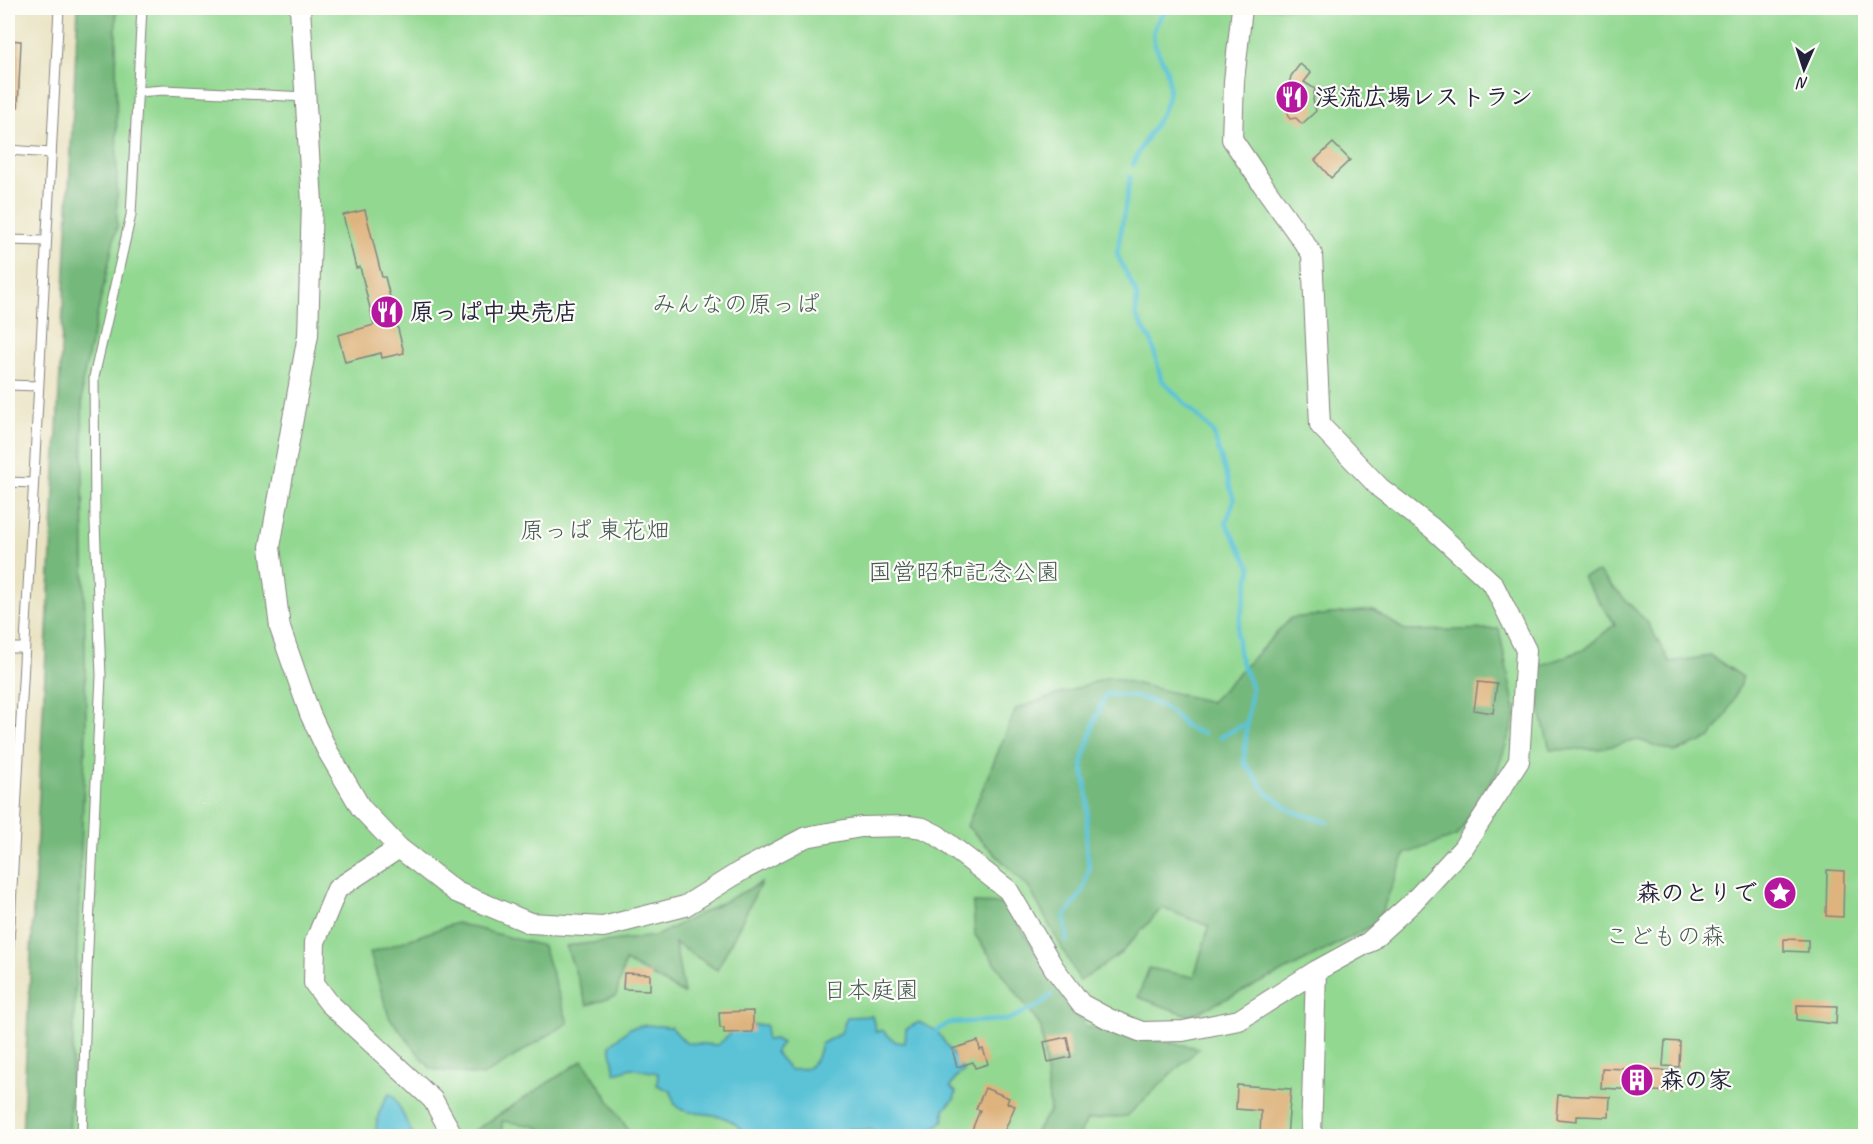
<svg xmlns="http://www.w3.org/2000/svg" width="1873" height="1144" viewBox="0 0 1873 1144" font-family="Caveat,'Klee One',sans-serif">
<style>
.green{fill:#92d891;stroke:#5a7d66;stroke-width:1.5}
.forest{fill:#75b87b;stroke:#4c6d5b;stroke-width:1.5}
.water{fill:#5bc3d7;stroke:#3e7289;stroke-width:1.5}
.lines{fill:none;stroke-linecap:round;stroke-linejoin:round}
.stream{stroke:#5bc3d7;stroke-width:4.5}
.building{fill:#deb37d}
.lane-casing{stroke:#86827e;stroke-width:11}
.street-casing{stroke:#86827e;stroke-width:22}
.lane{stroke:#fff;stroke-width:9}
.street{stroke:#fff;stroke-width:20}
.labels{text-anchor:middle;stroke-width:4.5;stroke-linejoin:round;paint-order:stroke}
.poi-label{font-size:24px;font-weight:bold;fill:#22223b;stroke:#fdfcf7;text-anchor:start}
.park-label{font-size:24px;fill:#445955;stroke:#fdfcf7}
</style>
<rect width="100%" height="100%" fill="#fdfcf7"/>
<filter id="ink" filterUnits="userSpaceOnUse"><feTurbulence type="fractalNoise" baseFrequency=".0167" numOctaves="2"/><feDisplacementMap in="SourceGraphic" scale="12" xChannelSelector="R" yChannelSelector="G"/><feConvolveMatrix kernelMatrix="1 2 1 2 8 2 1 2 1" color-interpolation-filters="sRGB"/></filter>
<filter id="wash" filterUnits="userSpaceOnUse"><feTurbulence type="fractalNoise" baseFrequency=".008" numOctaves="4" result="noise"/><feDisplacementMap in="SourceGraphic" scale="24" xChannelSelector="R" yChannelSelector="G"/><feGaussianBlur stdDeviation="1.35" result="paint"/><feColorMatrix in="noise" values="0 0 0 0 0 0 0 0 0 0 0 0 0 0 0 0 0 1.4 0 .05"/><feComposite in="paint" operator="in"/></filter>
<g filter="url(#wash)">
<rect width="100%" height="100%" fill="#e9e3c2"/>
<!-- green -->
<polygon class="green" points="94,8 1865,8 1865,1136 31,1136"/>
<!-- forest -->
<g class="forest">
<polygon points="78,8 116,8 117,226 82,383 86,730 69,1136 22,1136"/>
<polygon points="1598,572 1647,622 1670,662 1711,656 1743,677 1727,714 1709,739 1675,752 1638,740 1599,749 1550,750 1539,706 1540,666 1583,650 1615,624 1582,577"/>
<polygon points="1373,610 1406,631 1499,629 1516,715 1496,774 1457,836 1405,854 1377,923 1293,967 1190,1016 1138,997 1149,968 1194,977 1209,926 1162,908 1120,954 1080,981 1029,888 967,826 1016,709 1109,677 1211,702 1291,618"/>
<polygon points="761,883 717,970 675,943 684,994 625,961 616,996 587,1005 566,946 656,936"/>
<polygon points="973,903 1005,904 1086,1027 1199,1048 1127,1116 1087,1120 1079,1136 1033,1136 1050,1110 1041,1027 975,935"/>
<polygon points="456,923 543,946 568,1023 483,1076 431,1069 389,1017 370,953"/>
<polygon points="583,1060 632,1136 550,1136 535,1126 502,1121 502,1136 473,1136 471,1133"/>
</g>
<!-- water -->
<g class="water">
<path d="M872 1016 876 1032 882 1030 896 1042 905 1043 906 1029 919 1022 937 1031 964 1071 957 1076 950 1087 956 1092 954 1099 944 1109V1120L923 1136H881L872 1130 850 1129 843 1136H745C728 1103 684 1121 675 1104 673 1101 672 1095 671 1091L657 1085 658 1073 632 1068 615 1073 610 1045 630 1028 645 1025 671 1027 686 1043 718 1045 729 1035 730 1025H766V1040L775 1039 782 1043 775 1052 790 1070 808 1068 817 1058 821 1044 841 1033 847 1017Z"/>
<path d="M389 1094 394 1096 413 1135 411 1136H377C374 1122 381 1106 389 1094Z"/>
</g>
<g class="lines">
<!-- stream -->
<g class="stream">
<path d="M1133 165C1136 158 1139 151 1143 144 1154 126 1170 107 1169 84 1167 48 1135 44 1168 8"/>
<polyline points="1130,177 1117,254 1137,295 1136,316 1152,342 1161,379 1213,432 1234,500 1226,523 1251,568 1237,633 1240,659 1252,688 1247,723 1220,737"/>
<polyline points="1247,723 1244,762 1267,793 1293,812 1328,822"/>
<path d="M1067 941 1065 916 1083 891 1089 869 1086 843 1088 799 1082 764 1095 720 1106 694C1129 695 1150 697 1169 711 1184 722 1183 729 1203 733"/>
<polyline points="937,1031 948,1023 1007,1020 1040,1005 1051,995"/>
</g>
</g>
<g id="blocks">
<!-- building -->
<g class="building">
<polygon points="8,40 21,41 18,107 8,107"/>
<polygon points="1300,64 1311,73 1304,82 1315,89 1313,100 1316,111 1302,124 1296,118 1290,119 1287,109 1288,89 1291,76"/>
<polygon points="1333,143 1350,160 1331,178 1315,160"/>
<polygon points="365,210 382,277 385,277 404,353 382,358 381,353 345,362 338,335 374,325 360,267 356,268 343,215"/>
<polygon points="1478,682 1497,684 1493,713 1474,710"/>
<polygon points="1827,870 1844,871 1843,917 1826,916"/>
<polygon points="1784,939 1808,940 1808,952 1784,951"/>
<polygon points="624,973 650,974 650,990 623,989"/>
<polygon points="1797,1005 1837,1006 1836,1024 1797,1020"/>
<polygon points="753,1011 753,1032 724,1033 724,1028 720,1028 719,1012"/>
<polygon points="1067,1037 1071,1057 1048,1062 1044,1042"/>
<polygon points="978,1041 980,1050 983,1049 988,1064 975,1068 973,1062 957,1067 952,1049"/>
<polygon points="1665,1041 1680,1042 1679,1067 1663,1066"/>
<polygon points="1602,1068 1672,1071 1671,1092 1601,1088"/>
<polygon points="1237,1085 1291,1089 1287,1137 1260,1137 1261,1111 1236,1109"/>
<polygon points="985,1088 1009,1098 1007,1103 1015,1106 1002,1137 969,1137 980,1110 976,1109"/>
<polygon points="1558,1095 1610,1097 1609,1117 1577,1116 1577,1121 1556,1119"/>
</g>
</g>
</g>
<g filter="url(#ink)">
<use href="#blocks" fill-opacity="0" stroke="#86827e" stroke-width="1.5"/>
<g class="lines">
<defs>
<g id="lane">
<polyline points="137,92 164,90 306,97"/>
<polyline points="8,150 51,153"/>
<polyline points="8,240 46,241"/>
<polyline points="8,385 38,386"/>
<polyline points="8,482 33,483"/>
<polyline points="8,648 24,648"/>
<polyline points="8,962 59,8"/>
<polyline points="82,1136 87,969 101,676 95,522 94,377 131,215 142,8"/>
</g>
<g id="street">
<polyline points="300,8 312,202 308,335 270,547 280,628 310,714 327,750 361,808 399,848 456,892 530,923 603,927 685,906 741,871 806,837 861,827 909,826 923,828 937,835 1008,890 1054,968 1081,1004 1109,1019 1142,1032 1183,1031 1239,1020 1316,971 1369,942 1413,902 1463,848 1519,761 1526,650 1493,584 1432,528 1380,488 1320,425 1312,254 1263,185 1232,139 1234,81 1242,8"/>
<polyline points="399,848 337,889 315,942 314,983 329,1003 433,1100 453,1136"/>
<polyline points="1311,1136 1316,971"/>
</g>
</defs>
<!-- lane casing -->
<use href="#lane" class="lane-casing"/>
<!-- street casing -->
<use href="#street" class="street-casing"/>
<!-- lane -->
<use href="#lane" class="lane"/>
<!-- street -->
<use href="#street" class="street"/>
</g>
</g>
<!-- icons -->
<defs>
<symbol id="restaurant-disc" viewBox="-11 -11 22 22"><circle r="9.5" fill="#b5179e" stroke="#fdfcf7"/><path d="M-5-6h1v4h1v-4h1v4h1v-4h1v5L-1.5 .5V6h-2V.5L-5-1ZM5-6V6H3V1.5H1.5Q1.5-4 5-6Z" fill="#fff"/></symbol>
<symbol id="sight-disc" viewBox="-11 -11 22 22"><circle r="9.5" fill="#b5179e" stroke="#fdfcf7"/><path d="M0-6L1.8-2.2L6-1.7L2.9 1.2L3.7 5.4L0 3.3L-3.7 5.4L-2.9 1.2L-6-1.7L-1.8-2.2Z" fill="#fff"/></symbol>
<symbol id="building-disc" viewBox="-11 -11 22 22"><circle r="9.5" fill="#b5179e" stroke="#fdfcf7"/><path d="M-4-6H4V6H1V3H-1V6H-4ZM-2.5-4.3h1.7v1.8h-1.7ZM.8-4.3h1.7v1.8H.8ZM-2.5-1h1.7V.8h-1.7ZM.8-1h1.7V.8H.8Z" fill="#fff"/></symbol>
</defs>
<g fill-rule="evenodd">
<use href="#restaurant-disc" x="1273" y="78" width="38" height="38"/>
<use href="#restaurant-disc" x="368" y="293" width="38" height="38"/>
<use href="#sight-disc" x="1761" y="874" width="38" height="38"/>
<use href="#building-disc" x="1618" y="1061" width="38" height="38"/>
</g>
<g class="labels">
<!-- poi labels -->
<g class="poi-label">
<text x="1315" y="105">渓流広場レストラン</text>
<text x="410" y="320">原っぱ中央売店</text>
<text x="1757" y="901" text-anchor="end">森のとりで</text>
<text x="1660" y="1088">森の家</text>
</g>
<!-- park labels -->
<g class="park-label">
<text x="736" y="312">みんなの原っぱ</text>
<text x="595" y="538">原っぱ 東花畑</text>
<text x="964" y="580">国営昭和記念公園</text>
<text x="1665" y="944">こどもの森</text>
<text x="871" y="998">日本庭園</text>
</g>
</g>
<!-- margin -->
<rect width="1873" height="1144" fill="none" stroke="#fdfcf7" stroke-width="30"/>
<!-- north arrow -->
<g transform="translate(1804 69) rotate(183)" stroke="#fdfcf7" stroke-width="4.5" paint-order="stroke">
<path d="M0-4.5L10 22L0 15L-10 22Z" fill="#22223b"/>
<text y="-9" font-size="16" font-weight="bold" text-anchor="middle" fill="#22223b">N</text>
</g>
</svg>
